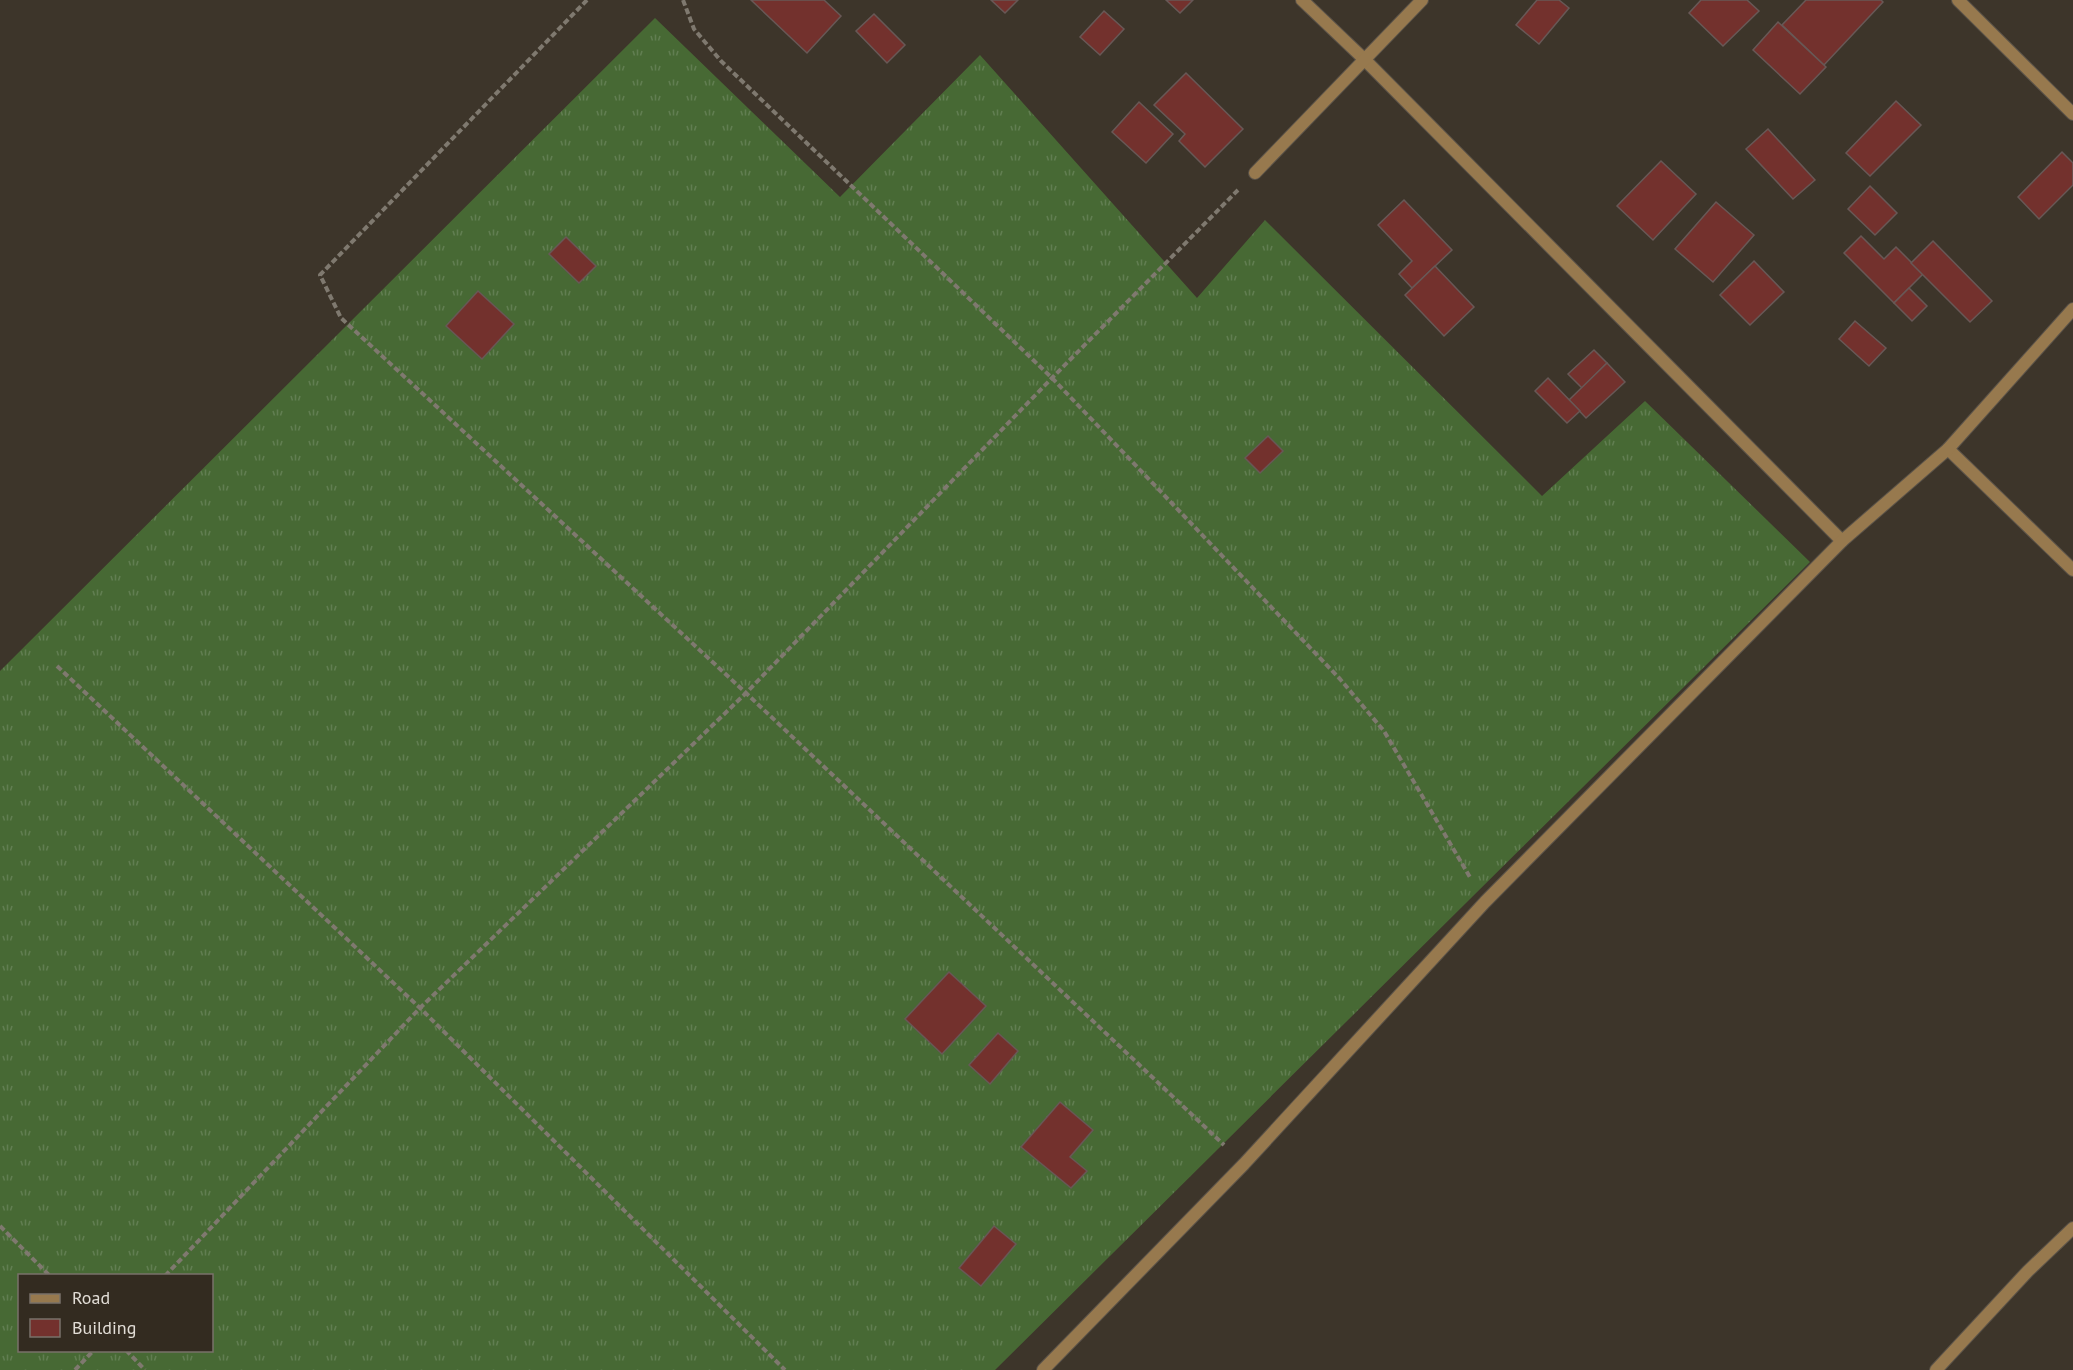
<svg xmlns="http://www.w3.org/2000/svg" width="2073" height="1370" viewBox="0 0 2073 1370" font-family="'PT Sans',sans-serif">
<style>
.grass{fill:url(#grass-tufts);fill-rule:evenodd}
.building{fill:#73312d;stroke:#685856;stroke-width:1.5}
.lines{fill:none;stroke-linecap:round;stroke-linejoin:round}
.service-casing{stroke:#5b5349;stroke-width:14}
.minor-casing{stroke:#5b5349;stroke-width:14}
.path{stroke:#7f796f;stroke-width:4;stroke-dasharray:6 3;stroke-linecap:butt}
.service{stroke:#97794e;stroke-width:12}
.minor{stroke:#97794e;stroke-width:12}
</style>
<defs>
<pattern id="grass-tufts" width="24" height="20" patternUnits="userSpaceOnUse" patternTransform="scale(1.5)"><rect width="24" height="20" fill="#476934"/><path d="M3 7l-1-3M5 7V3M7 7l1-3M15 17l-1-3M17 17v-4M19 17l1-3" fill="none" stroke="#617e51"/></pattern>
</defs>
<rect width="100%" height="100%" fill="#3d352a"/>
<!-- grass -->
<path class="grass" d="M655 18 840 197 980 55 1197 298 1265 220 1542 496 1645 401 1810 562 995 1370H0V671ZM20 1276H212V1350H20Z"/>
<!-- building -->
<g class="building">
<polygon points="751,0 824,0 841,16 807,53"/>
<polygon points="991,0 1018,0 1005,13"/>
<polygon points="1166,0 1193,0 1180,13"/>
<polygon points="1537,0 1559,0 1569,8 1539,44 1516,25"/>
<polygon points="1701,0 1747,0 1759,11 1723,46 1689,13"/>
<polygon points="1806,0 1881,0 1883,2 1824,65 1782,25"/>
<polygon points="1104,11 1124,29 1100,55 1080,37"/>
<polygon points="874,14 905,45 887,63 856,31"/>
<polygon points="1778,22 1826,67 1800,94 1753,50"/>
<polygon points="1186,73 1243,129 1205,167 1179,141 1185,134 1154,105"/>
<polygon points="1896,101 1921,125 1870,176 1846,153"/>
<polygon points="1139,102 1173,134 1146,163 1112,132"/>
<polygon points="1768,129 1815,180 1793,199 1746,149"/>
<polygon points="2062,152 2073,163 2073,185 2039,219 2018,197"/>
<polygon points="1661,161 1696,194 1653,240 1617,206"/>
<polygon points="1870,186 1897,213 1875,235 1848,209"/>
<polygon points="1404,200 1452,250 1412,288 1399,274 1412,261 1378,225"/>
<polygon points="1716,202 1754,235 1713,282 1675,249"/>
<polygon points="1861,236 1884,259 1896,247 1923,274 1894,303 1844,253"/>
<polygon points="566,237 596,266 579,283 549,254"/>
<polygon points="1933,241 1992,301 1970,322 1911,263"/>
<polygon points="1754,261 1784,292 1750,325 1720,295"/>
<polygon points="1435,266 1474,307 1444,336 1405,295"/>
<polygon points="1909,288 1927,306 1912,321 1894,303"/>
<polygon points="478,291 514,324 482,359 446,326"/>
<polygon points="1855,321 1886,348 1869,366 1839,339"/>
<polygon points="1594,350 1607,363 1582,388 1568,374"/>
<polygon points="1607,363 1625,382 1586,418 1569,400"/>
<polygon points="1548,378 1580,411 1567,423 1535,391"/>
<polygon points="1268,436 1283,451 1260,473 1245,458"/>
<polygon points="949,972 986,1006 942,1054 905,1019"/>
<polygon points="998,1033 1018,1051 990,1084 969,1065"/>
<polygon points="1060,1102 1093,1130 1070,1157 1087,1171 1071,1188 1021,1147"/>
<polygon points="994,1226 1016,1244 981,1286 959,1268"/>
</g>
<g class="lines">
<defs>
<polyline id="service" points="1936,1370 2028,1271 2073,1228"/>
<g id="minor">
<polyline points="1302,0 1364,59 1842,541"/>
<polyline points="1958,0 2073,114"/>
<polyline points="1255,173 1422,0"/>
<polyline points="1948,449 2073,570"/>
<polyline points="1043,1370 1244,1164 1485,902 1842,541 1948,449 2073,309"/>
</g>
</defs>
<!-- service casing -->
<use href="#service" class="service-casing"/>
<!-- minor casing -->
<use href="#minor" class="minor-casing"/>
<!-- path -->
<g class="path">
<polyline points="587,0 320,275 341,318 746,693 1224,1145"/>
<polyline points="683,0 694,29 721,61 1052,378 1340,679 1384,731 1471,879"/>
<polyline points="57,666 420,1008 785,1370"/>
<polyline points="0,1226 50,1276"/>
<polyline points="165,1276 420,1008 746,693 1052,378 1238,190"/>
<polyline points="126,1350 145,1370"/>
<polyline points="75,1370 94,1350"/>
</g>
<!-- service -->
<use href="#service" class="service"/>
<!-- minor -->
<use href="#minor" class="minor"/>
</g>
<!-- legend -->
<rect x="18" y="1274" width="195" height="78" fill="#332b20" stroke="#797269" stroke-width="1.5"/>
<rect x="30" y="1294" width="30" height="9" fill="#97794e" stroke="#797269" stroke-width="1.5"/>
<text x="72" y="1304" font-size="18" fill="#e2ddd6">Road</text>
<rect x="30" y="1319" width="30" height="18" fill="#73312d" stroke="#797269" stroke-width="1.5"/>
<text x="72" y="1334" font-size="18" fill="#e2ddd6">Building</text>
</svg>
